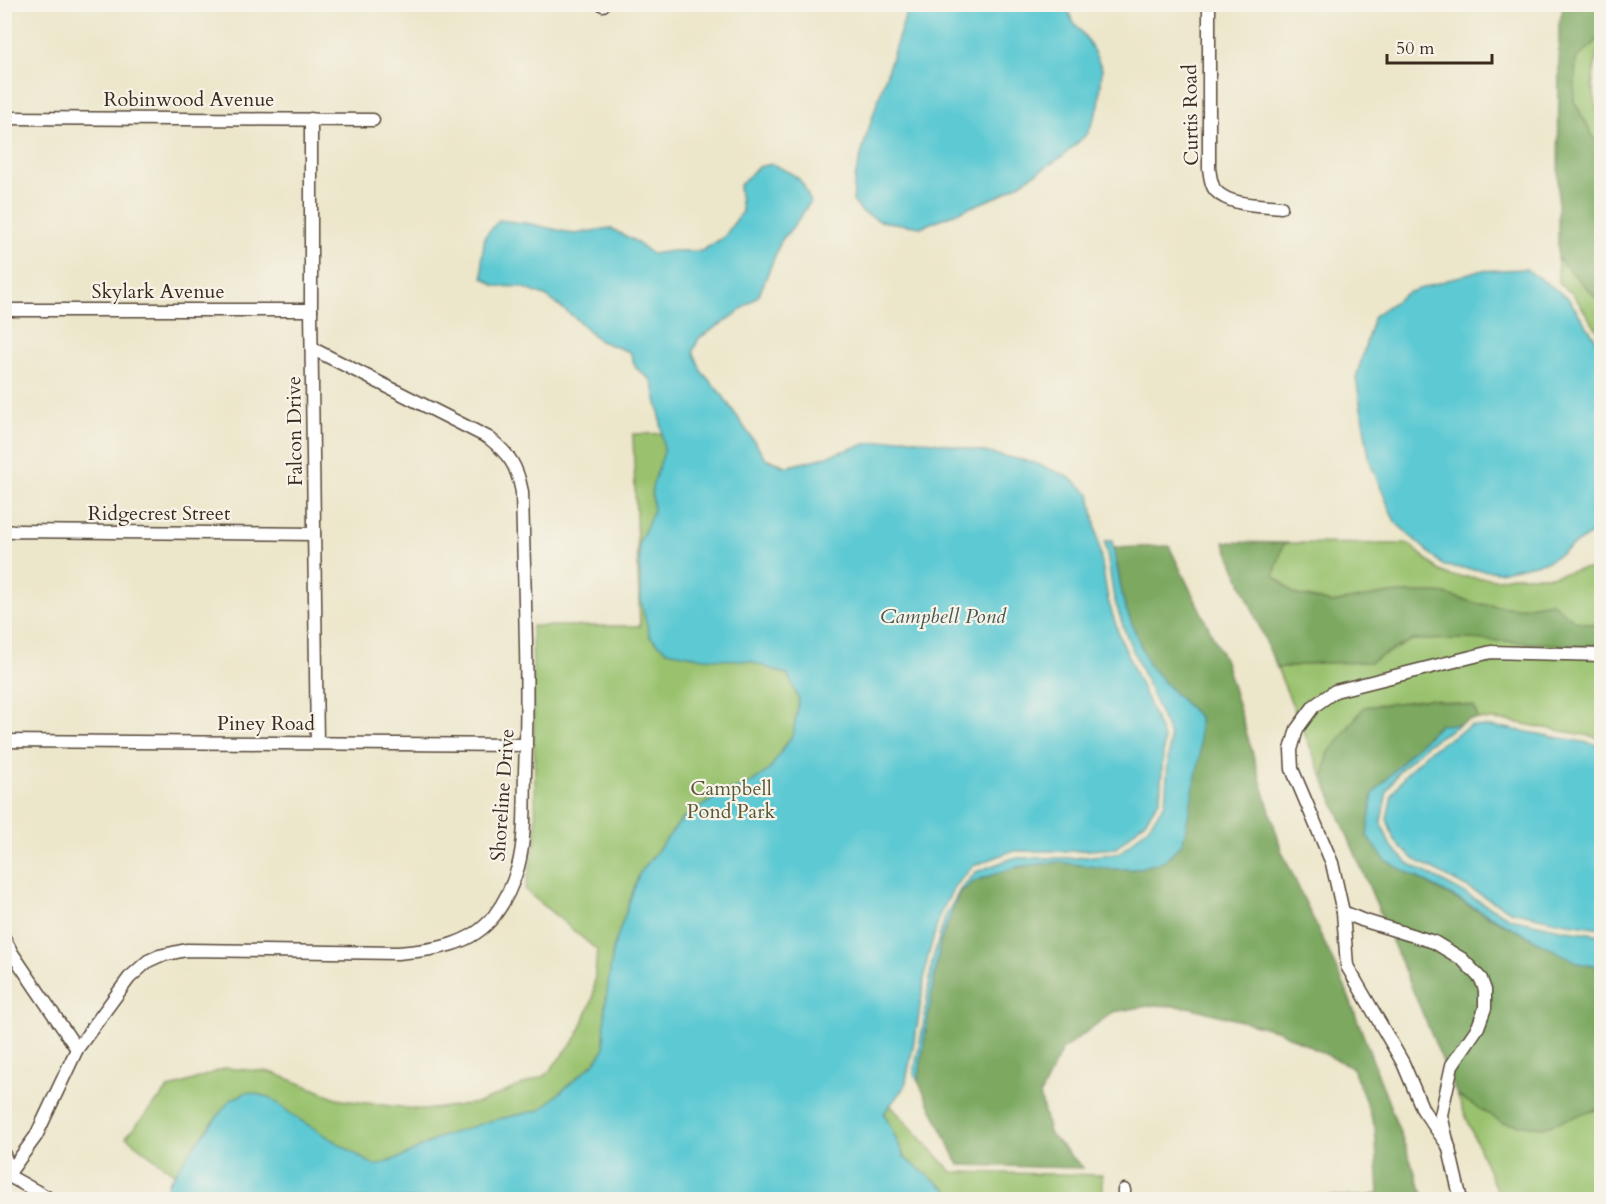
<svg xmlns="http://www.w3.org/2000/svg" width="1606" height="1204" viewBox="0 0 1606 1204" font-family="Cardo,serif">
<style>
.green{fill:#9ac26e;stroke:#6a7646;stroke-width:1.5}
.forest{fill:#7ba861;stroke:#5b6940;stroke-width:1.5}
.water{fill:#5dc9d3;stroke:#4c7a78;stroke-width:1.5}
.lines{fill:none;stroke-linecap:round;stroke-linejoin:round}
.lane-casing{stroke:#564638;stroke-width:9}
.street-casing{stroke:#564638;stroke-width:15}
.lane{stroke:#fff;stroke-width:6}
.street{stroke:#fff;stroke-width:12}
.labels{text-anchor:middle;stroke-width:4.5;stroke-linejoin:round;paint-order:stroke}
.street-label{font-size:20px;fill:#3b2a1e;stroke:#f7f3e8}
.park-label{font-size:20px;fill:#585836;stroke:#f7f3e8}
.water-label{font-size:21px;font-style:italic;fill:#455a54;stroke:#f7f3e8}
</style>
<rect width="100%" height="100%" fill="#f7f3e8"/>
<filter id="ink" filterUnits="userSpaceOnUse"><feTurbulence type="fractalNoise" baseFrequency=".0167" numOctaves="2"/><feDisplacementMap in="SourceGraphic" scale="12" xChannelSelector="R" yChannelSelector="G"/><feConvolveMatrix kernelMatrix="1 2 1 2 8 2 1 2 1" color-interpolation-filters="sRGB"/></filter>
<filter id="wash" filterUnits="userSpaceOnUse"><feTurbulence type="fractalNoise" baseFrequency=".008" numOctaves="4" result="noise"/><feDisplacementMap in="SourceGraphic" scale="24" xChannelSelector="R" yChannelSelector="G"/><feGaussianBlur stdDeviation="1.35" result="paint"/><feColorMatrix in="noise" values="0 0 0 0 0 0 0 0 0 0 0 0 0 0 0 0 0 1.4 0 .05"/><feComposite in="paint" operator="in"/></filter>
<g filter="url(#wash)">
<rect width="100%" height="100%" fill="#ece6ca"/>
<!-- green -->
<g class="green">
<polygon points="1601,37 1601,48 1597,54 1592,86 1601,125 1601,146 1596,142 1574,101 1576,59"/>
<polygon points="1558,258 1601,303 1601,336 1573,294 1558,283"/>
<polygon points="701,433 1078,580 912,872 855,1067 952,1172 1102,1175 1104,1199 208,1199 126,1137 168,1089 226,1068 271,1072 342,1100 424,1110 478,1103 546,1075 577,1037 593,998 597,950 525,890 536,838 532,626 640,626 633,434"/>
<polygon points="1286,543 1409,544 1440,571 1451,576 1498,579 1511,576 1551,576 1583,569 1601,568 1601,626 1575,621 1551,602 1517,608 1478,604 1441,593 1410,593 1384,594 1332,603 1294,594 1274,575 1283,545"/>
<polygon points="1468,639 1583,646 1601,644 1601,740 1596,737 1506,721 1478,719 1474,707 1429,699 1364,707 1328,754 1324,780 1277,668 1317,663 1370,662 1412,640"/>
<polygon points="1457,1095 1504,1123 1543,1127 1599,1108 1601,1109 1601,1199 1500,1199"/>
</g>
<!-- forest -->
<g class="forest">
<polygon points="1564,5 1601,5 1601,37 1576,59 1574,101 1596,142 1601,146 1601,303 1558,258 1559,23"/>
<polygon points="1224,542 1286,543 1283,546 1274,575 1294,594 1331,603 1384,594 1410,593 1441,593 1478,604 1517,608 1551,602 1575,621 1601,626 1601,644 1583,646 1468,639 1412,640 1370,662 1317,663 1277,668"/>
<polygon points="1169,546 1225,661 1282,852 1345,987 1425,1199 1131,1199 1131,1196 1170,1198 1367,1196 1379,1193 1375,1127 1353,1068 1279,1031 1188,1007 1154,1005 1113,1012 1062,1050 1040,1095 1049,1133 1083,1168 959,1165 918,1081 940,943 959,893 975,881 1016,867 1058,862 1112,869 1136,869 1164,861 1199,717 1175,694 1148,664 1124,604 1114,548"/>
<polygon points="1429,699 1474,707 1478,719 1468,720 1460,724 1439,725 1412,751 1373,794 1367,836 1386,861 1474,909 1582,964 1601,966 1601,1109 1599,1109 1543,1127 1503,1123 1457,1095 1324,780 1328,754 1364,707"/>
</g>
<!-- water -->
<g class="water">
<polygon points="909,5 1066,5 1072,20 1089,42 1102,69 1099,106 1088,133 1062,157 1001,195 921,227 880,221 862,212 853,201 855,177 867,134"/>
<path d="M772 164C795 175 803 176 810 202L799 219 781 241 759 295 732 317 699 338 693 351 702 372 723 396 766 459 786 467 818 459 866 444 903 438 940 443 1032 462 1067 476 1090 494 1108 600 1119 635 1164 739 1160 799 1145 821 1116 848 1075 851H1012L973 866 955 886 940 914 927 960 918 1021 905 1086 884 1113 905 1158 959 1199H165L168 1183 189 1153 230 1100 247 1092 269 1097 295 1117 375 1166 404 1156 440 1137 490 1121 540 1110 595 1062 604 1049 605 1006 613 949 639 874 682 819 719 795 749 784 769 770 793 734 799 700 788 675 749 661 704 658 667 651 650 637 641 602 639 543 653 512 652 487 664 452 660 416 652 381 636 368 630 352 600 341 574 317 547 297 522 287 495 286 483 277 482 258 485 236 499 220 531 224 575 234 610 228 633 240 652 254 672 251H702L724 237 742 212 739 186 758 167Z"/>
<polygon points="1526,269 1568,298 1601,347 1601,528 1548,561 1499,572 1444,566 1395,522 1370,462 1356,378 1374,316 1407,293 1476,271"/>
<polygon points="1105,541 1112,541 1124,604 1148,664 1175,694 1199,717 1200,756 1183,842 1164,861 1136,869 1112,869 1058,862 1016,867 975,881 959,893 940,943 918,1081 914,1072 924,1022 932,962 945,917 960,890 976,872 1013,858 1075,858 1120,853 1148,827 1165,804 1170,736 1125,632 1114,598"/>
<polygon points="1460,724 1427,744 1399,771 1387,791 1381,821 1390,845 1408,863 1510,918 1560,929 1601,935 1601,966 1582,964 1569,958 1386,861 1367,836 1373,794 1412,751 1440,725"/>
<polygon points="1470,726 1505,728 1594,744 1601,748 1601,928 1561,922 1511,911 1412,858 1394,840 1387,819 1392,795 1405,775 1430,750"/>
</g>
</g>
<g filter="url(#ink)">
<g class="lines">
<defs>
<polyline id="lane" points="4,1146 12,1168"/>
<g id="street">
<polyline points="603,4 603,5"/>
<path d="M1209 4V168C1210 175 1211 186 1216 191 1230 206 1262 205 1281 207"/>
<polyline points="4,118 373,120"/>
<polyline points="311,119 311,310 317,743"/>
<polyline points="4,310 311,310"/>
<polyline points="4,533 16,531 314,534"/>
<polyline points="4,741 526,745"/>
<polyline points="1343,912 1362,920 1434,942 1462,959 1481,979 1485,990 1485,1008 1478,1027 1452,1065 1441,1115 1461,1200"/>
<polyline points="4,938 12,953 77,1049"/>
<polyline points="1449,1147 1423,1110 1403,1063 1347,966 1343,912 1332,863 1292,769 1291,750 1297,729 1314,706 1335,691 1491,652 1602,655"/>
<polyline points="9,1176 52,1200"/>
<path d="M4 1180 36 1136 77 1049 129 978 148 961 159 956 186 950 398 953C433 950 471 946 494 916 504 903 513 884 518 867 526 837 524 803 525 772 529 679 524 585 522 492 517 466 510 455 489 438L313 349"/>
<polyline points="1124,1190 1124,1200"/>
</g>
</defs>
<!-- lane casing -->
<use href="#lane" class="lane-casing"/>
<!-- street casing -->
<use href="#street" class="street-casing"/>
<!-- lane -->
<use href="#lane" class="lane"/>
<!-- street -->
<use href="#street" class="street"/>
</g>
</g>
<g class="labels">
<!-- street labels -->
<g class="street-label">
<text x="189" y="106">Robinwood Avenue</text>
<text transform="translate(1190 115) rotate(-91)" y="7">Curtis Road</text>
<text x="158" y="298">Skylark Avenue</text>
<text transform="translate(294 431) rotate(-91)" y="7">Falcon Drive</text>
<text x="159" y="520">Ridgecrest Street</text>
<text x="266" y="730">Piney Road</text>
<text transform="translate(502 795) rotate(-86)" y="7">Shoreline Drive</text>
</g>
<!-- park labels -->
<g class="park-label">
<text x="731" y="795">Campbell<tspan x="731" dy="23">Pond Park</tspan></text>
</g>
<!-- water labels -->
<g class="water-label">
<text x="943" y="623">Campbell Pond</text>
</g>
</g>
<!-- margin -->
<rect width="1606" height="1204" fill="none" stroke="#f7f3e8" stroke-width="24"/>
<!-- scale -->
<path d="M1387 54v9h105v-9" fill="none" stroke="#3b2a1e" stroke-width="3"/>
<text x="1396" y="54" font-size="18" fill="#3b2a1e" stroke="#f7f3e8" stroke-width="4.5" paint-order="stroke">50 m</text>
</svg>
